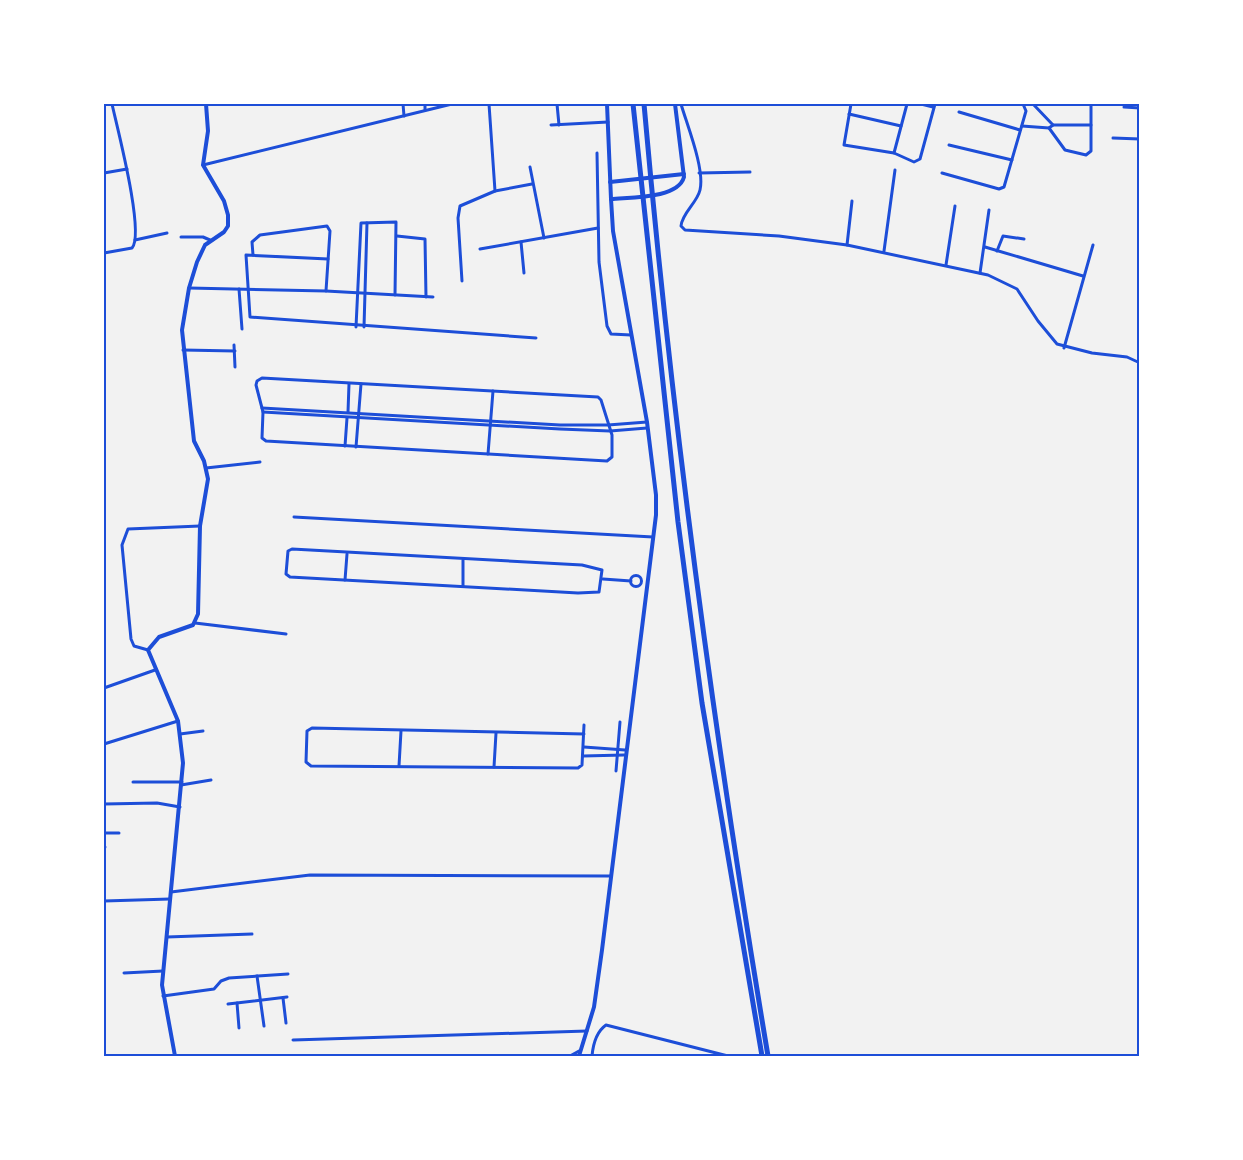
<svg xmlns="http://www.w3.org/2000/svg" width="1243" height="1160" viewBox="0 0 1243 1160" font-family="Barlow,sans-serif">
<style>
.lines{fill:none;stroke-linecap:round;stroke-linejoin:round}
.minor{stroke:#1d4ed8;stroke-width:3}
.tertiary{stroke:#1d4ed8;stroke-width:4}
.secondary{stroke:#1d4ed8;stroke-width:4}
.motorway{stroke:#1d4ed8;stroke-width:5}
.neatline{fill:none;stroke:#1d4ed8;stroke-width:2}
</style>
<rect width="100%" height="100%" fill="#f2f2f2"/>
<g class="lines">
<!-- minor -->
<g class="minor">
<polyline points="403,104 404,116"/>
<polyline points="425,104 425,110"/>
<polyline points="489,104 495,191"/>
<polyline points="557,104 559,125"/>
<path d="M681 104C687 125 705 169 700 190 697 203 682 213 681 226L685 230 779 236 847 245 988 275 1017 289 1038 321 1057 344 1092 353 1127 357 1140 363"/>
<polyline points="851,104 844,145 894,153"/>
<polyline points="907,104 894,153 914,162 920,159 935,104"/>
<polyline points="921,104 933,107"/>
<polyline points="1033,104 1053,125 1049,128 1065,150 1086,155 1091,151 1091,104"/>
<polyline points="1124,107 1140,108"/>
<polyline points="959,112 1020,130"/>
<polyline points="849,114 901,126"/>
<polyline points="551,125 608,122"/>
<polyline points="1053,125 1091,125"/>
<polyline points="1022,126 1049,128"/>
<polyline points="1113,138 1140,139"/>
<polyline points="949,145 1012,160"/>
<polyline points="597,153 599,262 607,326 611,334 631,335"/>
<polyline points="203,165 452,104"/>
<polyline points="530,167 544,238"/>
<polyline points="104,173 127,169"/>
<polyline points="699,173 750,172"/>
<polyline points="942,173 999,189 1004,187 1026,111 1023,104"/>
<polyline points="397,236 425,239 426,297"/>
<polyline points="181,237 203,237 210,240"/>
<polyline points="135,240 167,233"/>
<polyline points="521,242 524,273"/>
<polyline points="847,245 852,201"/>
<polyline points="985,247 1083,276"/>
<polyline points="480,249 598,228"/>
<polyline points="884,251 895,170"/>
<polyline points="997,251 1003,236 1024,239"/>
<path d="M104 253 132 248C145 233 117 127 112 104"/>
<polyline points="253,255 252,242 260,235 327,226 330,231 326,291"/>
<polyline points="328,259 246,255 250,317 536,338"/>
<polyline points="946,265 955,206"/>
<polyline points="980,273 989,210"/>
<polyline points="462,281 458,218 460,206 495,191 532,184"/>
<polyline points="189,288 326,291 433,297"/>
<polyline points="239,289 242,329"/>
<polyline points="356,327 361,223 396,222 395,295"/>
<polyline points="364,327 367,223"/>
<polyline points="234,345 235,367"/>
<polyline points="1064,348 1093,245"/>
<polyline points="183,350 235,351"/>
<polygon points="262,378 598,397 601,400 612,435 612,457 607,461 266,441 262,438 263,412 256,385 257,381"/>
<polyline points="262,408 560,425 608,425 647,422"/>
<polyline points="263,412 560,429 610,431 647,428"/>
<polyline points="348,412 349,384"/>
<polyline points="345,446 347,418"/>
<polyline points="356,447 361,384"/>
<polyline points="488,454 493,391"/>
<polyline points="206,468 260,462"/>
<polyline points="294,517 653,537"/>
<polygon points="292,549 582,565 602,570 599,592 578,593 290,577 286,574 288,551"/>
<circle cx="636" cy="581" r="5.5"/>
<polyline points="603,579 631,581"/>
<polyline points="345,580 347,554"/>
<polyline points="463,586 463,560"/>
<polyline points="195,623 286,634"/>
<polyline points="148,650 134,646 131,639 122,545 128,529 200,526"/>
<polyline points="104,688 155,670"/>
<polyline points="180,734 203,731"/>
<polyline points="584,734 312,728 307,731 306,762 311,766 578,768 582,765 584,725"/>
<polyline points="104,744 178,721"/>
<polyline points="584,747 625,750"/>
<polyline points="583,756 624,755"/>
<polyline points="399,766 401,731"/>
<polyline points="494,767 496,733"/>
<polyline points="616,771 620,722"/>
<polyline points="133,782 182,782"/>
<polyline points="181,785 211,780"/>
<polyline points="104,804 157,803 180,807"/>
<polyline points="104,833 119,833"/>
<polyline points="104,847 105,847"/>
<polyline points="171,892 310,875 611,876"/>
<polyline points="104,901 170,899"/>
<polyline points="167,937 252,934"/>
<polyline points="124,973 163,971"/>
<polyline points="257,976 264,1026"/>
<polyline points="163,996 214,989 221,981 229,978 288,974"/>
<polyline points="283,998 286,1023"/>
<polyline points="237,1003 239,1028"/>
<polyline points="228,1004 287,997"/>
<polyline points="293,1040 587,1031"/>
<polyline points="570,1056 579,1051"/>
<path d="M592 1056C593 1045 596 1032 606 1025L728 1056"/>
</g>
<!-- tertiary -->
<g class="tertiary">
<polyline points="175,1056 162,985 183,763 178,721 148,650 159,637 193,625 198,614 200,526 208,479 204,461 194,441 182,330 189,288 197,262 205,245 224,232 228,226 228,215 224,201 203,165 208,131 206,104"/>
<polyline points="579,1056 594,1007 602,950 656,515 656,495 647,422 613,231 611,199"/>
</g>
<!-- secondary -->
<g class="secondary">
<path d="M607 104 611 199C630 197 678 199 684 177L675 104"/>
<polyline points="610,182 684,174"/>
</g>
<!-- motorway -->
<g class="motorway">
<polyline points="633,104 678,522 702,703 762,1056"/>
<path d="M644 104C672 423 715 740 768 1056"/>
</g>
</g>
<!-- border -->
<rect width="1243" height="1160" fill="none" stroke="#ffffff" stroke-width="210"/>
<rect x="105" y="105" width="1033" height="950" class="neatline"/>
</svg>
